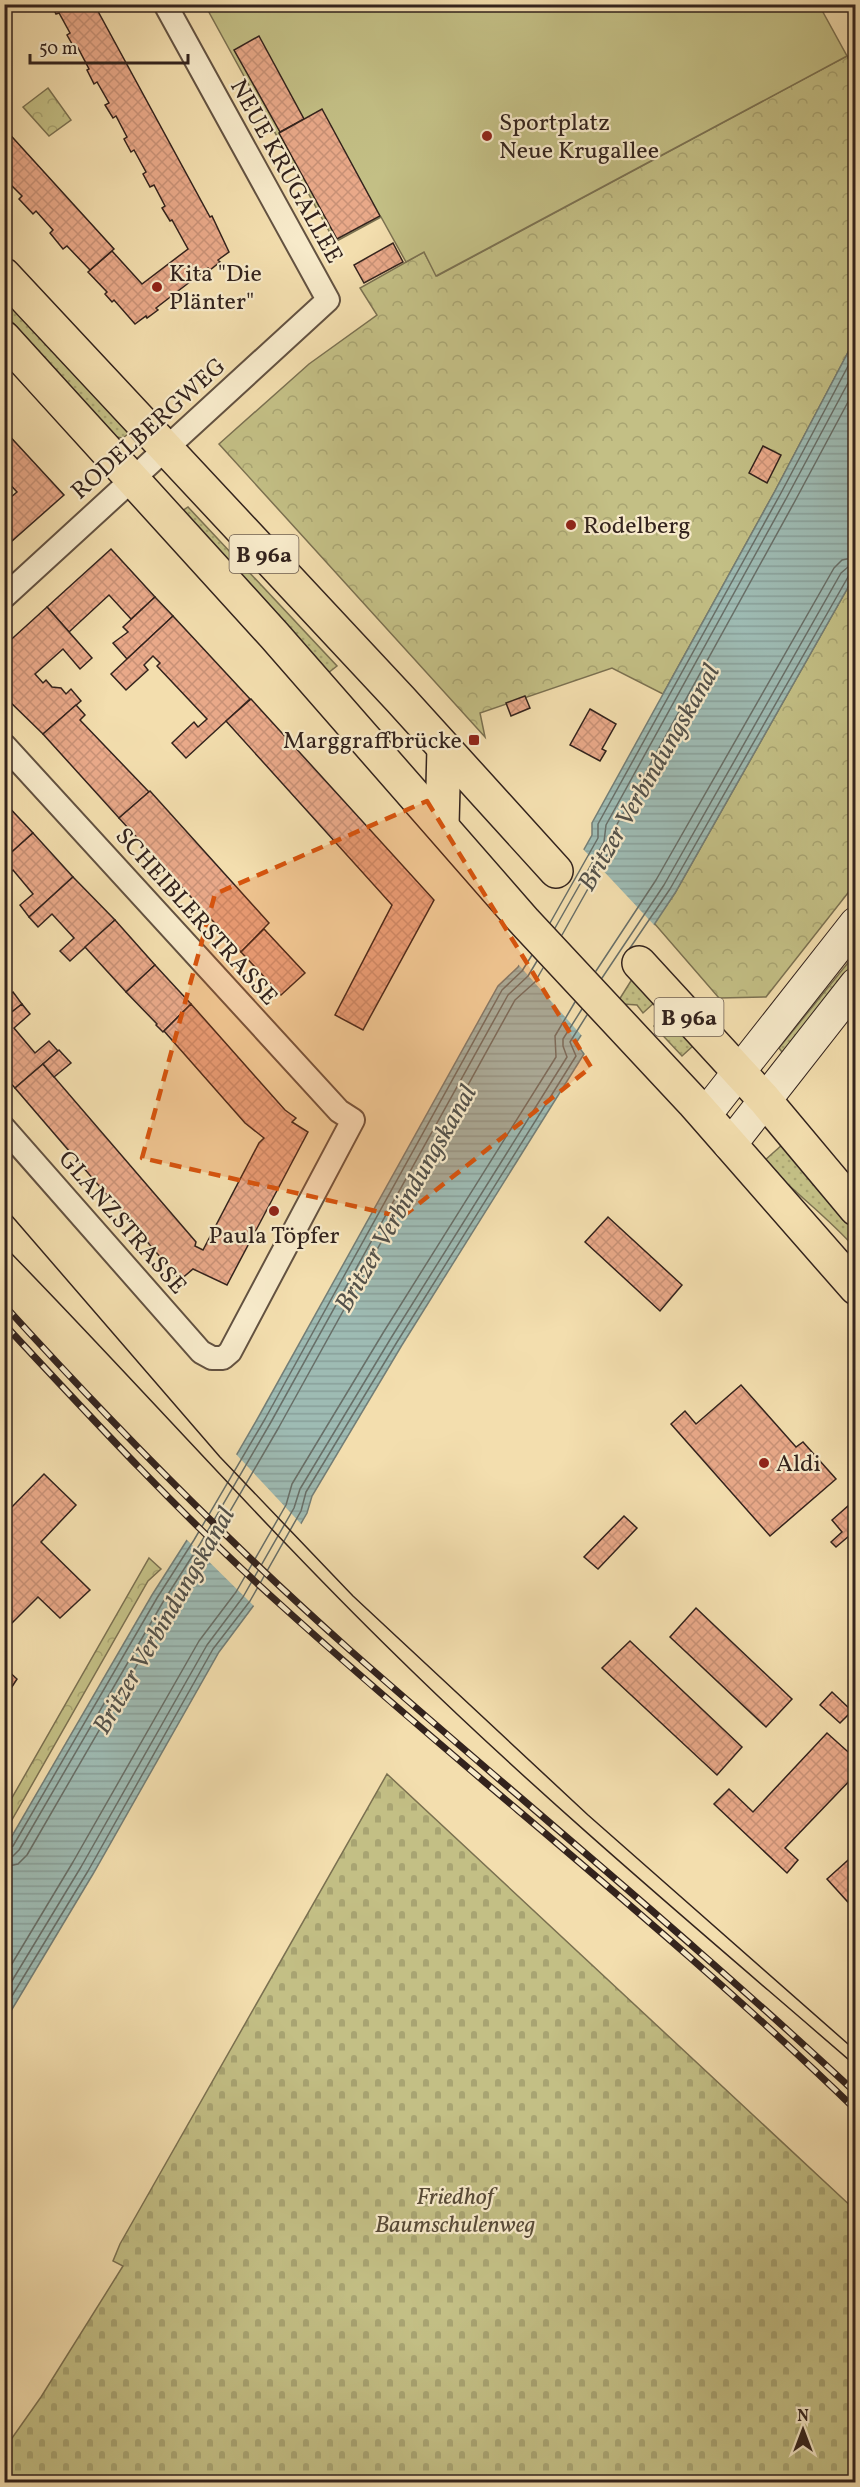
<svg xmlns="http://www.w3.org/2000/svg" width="860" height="2487" viewBox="0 0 860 2487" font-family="Vollkorn,serif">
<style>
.grass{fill:url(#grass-dots);stroke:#7b7151;stroke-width:1.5}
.cemetery{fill:url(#cemetery-stones);stroke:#7b7151;stroke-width:1.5}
.park{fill:url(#park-crowns);stroke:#7b7151;stroke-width:1.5}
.pitch{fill:#c3bf85;stroke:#7b7151;stroke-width:1.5}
.water{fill:url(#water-rules);stroke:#737e77;stroke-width:1.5}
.pier{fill:#f3deae}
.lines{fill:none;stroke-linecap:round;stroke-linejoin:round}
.shore{stroke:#686f68;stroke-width:1.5}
.building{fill:url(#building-cross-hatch);stroke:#33231d;stroke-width:1.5}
.street-casing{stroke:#635241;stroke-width:26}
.secondary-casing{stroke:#33231d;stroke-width:34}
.primary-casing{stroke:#33231d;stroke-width:36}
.street{stroke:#f7eaca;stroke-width:22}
.secondary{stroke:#f7eaca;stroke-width:32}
.primary{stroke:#f3deae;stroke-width:33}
.tram{stroke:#33231d;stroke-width:1.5}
.rail-casing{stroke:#33231d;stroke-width:7}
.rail{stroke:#f7eaca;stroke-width:4.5;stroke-dasharray:14;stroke-linecap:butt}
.marked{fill:#d6540e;fill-opacity:0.2;stroke:#d6540e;stroke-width:4.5;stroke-dasharray:12 8;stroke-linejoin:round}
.poi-dot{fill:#8f2418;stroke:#f7eaca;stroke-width:2}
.labels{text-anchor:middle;stroke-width:4.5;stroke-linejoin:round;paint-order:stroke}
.shield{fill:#f7eaca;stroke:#6e5f51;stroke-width:1.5}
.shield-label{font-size:22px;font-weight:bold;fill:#33231d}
.poi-label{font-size:24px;fill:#33231d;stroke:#f7eaca;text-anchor:start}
.street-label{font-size:24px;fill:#33231d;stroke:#f7eaca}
.park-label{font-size:24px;font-style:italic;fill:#574a37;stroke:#f7eaca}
.water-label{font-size:26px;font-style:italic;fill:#53514a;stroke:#f7eaca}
</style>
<defs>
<pattern id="grass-dots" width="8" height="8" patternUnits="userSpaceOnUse" patternTransform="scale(1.5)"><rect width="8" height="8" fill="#c3bf85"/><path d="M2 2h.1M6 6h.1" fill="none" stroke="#a8a472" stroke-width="1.8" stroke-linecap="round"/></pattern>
<pattern id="cemetery-stones" width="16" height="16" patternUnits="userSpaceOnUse" patternTransform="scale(1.5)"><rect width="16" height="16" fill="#c3bf85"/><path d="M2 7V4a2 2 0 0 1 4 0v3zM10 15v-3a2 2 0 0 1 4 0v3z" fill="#a8a472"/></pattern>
<pattern id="park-crowns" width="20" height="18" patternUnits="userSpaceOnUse" patternTransform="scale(1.5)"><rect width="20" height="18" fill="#c3bf85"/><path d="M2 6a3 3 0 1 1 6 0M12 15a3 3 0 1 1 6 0" fill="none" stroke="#a8a472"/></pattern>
<pattern id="water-rules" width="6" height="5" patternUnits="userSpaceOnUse" patternTransform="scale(1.5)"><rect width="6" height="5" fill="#9ebbb3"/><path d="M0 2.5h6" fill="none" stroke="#89a09a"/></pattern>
<pattern id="building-cross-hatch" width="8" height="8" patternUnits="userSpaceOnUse" patternTransform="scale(1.5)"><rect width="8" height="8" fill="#e9a989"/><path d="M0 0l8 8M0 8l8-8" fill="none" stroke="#c89176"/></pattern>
</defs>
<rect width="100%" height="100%" fill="#f3deae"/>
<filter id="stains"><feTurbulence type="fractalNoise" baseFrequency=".00333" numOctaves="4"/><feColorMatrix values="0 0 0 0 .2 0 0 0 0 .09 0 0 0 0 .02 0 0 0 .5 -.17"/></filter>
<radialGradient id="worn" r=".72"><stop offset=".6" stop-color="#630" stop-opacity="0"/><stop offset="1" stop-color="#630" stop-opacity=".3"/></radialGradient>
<!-- grass -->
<g class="grass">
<polygon points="5,293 128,425 129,433 123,438 116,437 5,314"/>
<polygon points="188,507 337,666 328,673 182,511"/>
<polygon points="855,954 855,970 785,1056 779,1048"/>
<polygon points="634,976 656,1001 643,1013 637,1005 623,1004 619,1000"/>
<polygon points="667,1014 694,1045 682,1056 654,1026"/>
<path d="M783 1144 855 1229V1248C827 1216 793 1192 764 1161Z"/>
</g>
<!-- cemetery -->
<polygon class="cemetery" points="387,1774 855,2210 855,2482 5,2482 5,2448 41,2397 123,2266 113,2261 120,2244"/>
<!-- park -->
<g class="park">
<polygon points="847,56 855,69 855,339 775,491 663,694 612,668 480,713 485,737 219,444 309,364 377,315 360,288 424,252 437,276"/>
<polygon points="48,88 71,120 49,136 23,107"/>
<polygon points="855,575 855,884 766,997 719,998 654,923 675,893"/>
<polygon points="149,1558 161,1569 148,1581 5,1832 5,1810"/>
</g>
<!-- pitch -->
<polygon class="pitch" points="205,5 819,5 847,56 436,276 424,252 406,262 381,217 335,242"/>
<!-- water -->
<polygon class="water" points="855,339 855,575 675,893 576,1043 584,1054 402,1345 312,1496 307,1513 254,1605 219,1652 93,1874 5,2021 5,1848 152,1595 189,1537 259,1416 498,986 518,967 592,835 592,823 775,491"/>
<!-- pier -->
<g class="pier">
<polygon points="582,848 655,926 583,1037 517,963"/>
<polygon points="234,1452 303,1526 256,1608 185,1538"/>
</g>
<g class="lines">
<!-- shore -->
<g class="shore">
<polyline points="550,923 598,838 598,824 781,493 856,351"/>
<polyline points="555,928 604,842 606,825 787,497 856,368"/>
<polyline points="562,935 612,846 615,828 795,501 856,387"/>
<polyline points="630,948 670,889 848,577 856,573"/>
<polyline points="596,971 656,880 834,568 842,560 856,557"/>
<polyline points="602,978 664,885 841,573 848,567 856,566"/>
<polyline points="4,1850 13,1846 157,1598 194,1540 265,1419 502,990 522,971 532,955"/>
<polyline points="4,1858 13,1856 19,1850 163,1602 200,1544 271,1422 508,995 528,976 537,961"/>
<polyline points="4,1867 18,1864 27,1855 171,1606 208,1549 279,1427 515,1000 535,982 543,968"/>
<polyline points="4,1977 73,1862 199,1641 236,1592 286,1505 292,1484 383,1333 556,1057 555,1036 575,1002"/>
<polyline points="4,1994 81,1867 207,1645 243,1597 294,1508 300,1489 391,1338 567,1057 563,1046 563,1039 582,1009"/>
<polyline points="4,2009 88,1871 213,1649 250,1601 301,1511 306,1492 397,1342 576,1056 570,1042 587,1015"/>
</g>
</g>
<!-- building -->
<g class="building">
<polygon points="51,4 94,4 210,217 212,216 229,252 218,260 220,262 210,270 208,268 156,308 158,310 147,318 146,316 135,324 114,300 112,302 105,294 107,292 88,272 112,251 142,284 188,249 172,220 170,221 162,208 165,206 154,185 150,187 143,174 146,172 134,150 131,152 124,139 127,137 116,116 113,118 105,105 109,103 97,82 94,84 87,70 89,69 78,48 75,49 67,35 70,33 59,13 56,14"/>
<polygon points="259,36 304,119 280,132 234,50"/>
<polygon points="322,109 380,216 337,239 279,133"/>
<polygon points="4,128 114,249 90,270 67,246 63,249 50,233 53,230 36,211 33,214 19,199 22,196 4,178"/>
<polygon points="393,243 403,262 364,283 354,265"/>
<polygon points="4,430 64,495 4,548 4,503 17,492 4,478"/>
<polygon points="763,446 781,455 767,483 749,473"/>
<polygon points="111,549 155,597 131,619 109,595 69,632 47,607"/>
<polygon points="155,597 173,616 127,659 113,643 128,632 123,627"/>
<polygon points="47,607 92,658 80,669 63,649 35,674 43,683 46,680 52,687 61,688 66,694 71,689 81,701 43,734 4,696 6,691 4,689 4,646"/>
<polygon points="173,616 250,699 186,758 172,743 194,722 198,727 207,719 157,666 160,663 153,656 144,665 148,670 126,690 111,674"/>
<polygon points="525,696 530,708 511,716 506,703"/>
<polygon points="251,699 434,900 363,1030 335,1015 392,905 226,721"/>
<polygon points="76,705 85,715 80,720 149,792 119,818 43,734"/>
<polygon points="590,709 616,724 602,749 606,751 600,761 570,745"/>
<polygon points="150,791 269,923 241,952 119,818"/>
<polygon points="4,802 33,833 4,859"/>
<polygon points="33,833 73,877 29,917 20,905 33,894 13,870 4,877 4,859"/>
<polygon points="73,877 115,920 70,961 60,951 74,938 52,914 38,927 29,917"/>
<polygon points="115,920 155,965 126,992 85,947"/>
<polygon points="264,929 305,973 281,995 241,952"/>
<polygon points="155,965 191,1004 163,1032 156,1025 157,1024 126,992"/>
<polygon points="13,992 22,1004 4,1018 4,999"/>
<polygon points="22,1004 30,1014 14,1028 35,1053 49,1041 58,1051 15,1088 4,1076 4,1018"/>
<polygon points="191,1004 285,1110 296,1118 292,1122 308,1132 227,1285 193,1269 180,1280 15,1088 43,1064 196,1242 195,1246 203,1250 259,1143 264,1138 245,1123 164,1031"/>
<polygon points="59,1050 71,1063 54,1077 43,1064"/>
<polygon points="608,1217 682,1285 660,1311 585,1242"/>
<polygon points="741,1385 796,1447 803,1442 836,1479 770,1536 671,1424 685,1411 696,1424"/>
<polygon points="44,1474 76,1505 41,1542 90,1590 60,1618 38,1597 4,1631 4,1507 8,1511"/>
<polygon points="856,1499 856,1530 836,1547 831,1542 842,1532 832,1520"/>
<polygon points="624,1516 637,1528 598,1569 584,1557"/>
<polygon points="696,1608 792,1699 766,1727 670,1637"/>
<polygon points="630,1641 742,1747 717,1775 602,1668"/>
<polygon points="4,1667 17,1679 4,1699"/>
<polygon points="832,1692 852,1711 840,1723 820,1705"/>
<polygon points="827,1733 856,1759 856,1774 785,1848 798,1860 787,1873 714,1804 729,1789 753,1812"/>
<polygon points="856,1853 856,1911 827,1879"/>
</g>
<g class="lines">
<defs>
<g id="street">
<polyline points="4,597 328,300 165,4"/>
<polyline points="4,745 339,1111 353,1120 230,1352 223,1358 212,1358 201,1352 4,1128"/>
</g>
<g id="secondary">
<polyline points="705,1115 856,923"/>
<polyline points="730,1145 856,984"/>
</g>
<g id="primary">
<polyline points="4,275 400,699 556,871"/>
<polyline points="4,338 274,635 525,922 693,1102 856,1288"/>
<polyline points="442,825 444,748"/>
<polyline points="639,963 764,1099 856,1209"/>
</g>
</defs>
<!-- street casing -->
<use href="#street" class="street-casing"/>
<!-- secondary casing -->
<use href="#secondary" class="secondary-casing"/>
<!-- primary casing -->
<use href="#primary" class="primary-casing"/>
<!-- street -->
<use href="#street" class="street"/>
<!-- secondary -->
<use href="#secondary" class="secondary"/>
<!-- primary -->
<use href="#primary" class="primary"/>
<!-- tram -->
<g class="tram">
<polyline points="4,1207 220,1457 353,1596 588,1815 856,2051"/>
<path d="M4 1246C142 1387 271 1535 412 1671 554 1809 706 1936 856 2066"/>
</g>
<defs>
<g id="rail">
<path d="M4 1305C114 1426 229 1543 351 1651 519 1799 692 1940 856 2093"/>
<path d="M4 1324C94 1421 184 1518 282 1606 471 1777 673 1932 856 2110"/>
</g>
</defs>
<!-- rail casing -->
<use href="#rail" class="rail-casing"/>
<!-- rail -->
<use href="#rail" class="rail"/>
</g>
<!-- marked area -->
<path class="marked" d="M427 801 591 1067 402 1217 142 1158 215 894Z"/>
<!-- markers -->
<g class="poi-dot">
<circle cx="487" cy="136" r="6"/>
<circle cx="157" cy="287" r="6"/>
<circle cx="571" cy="525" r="6"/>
<rect x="468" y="734" width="12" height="12" rx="3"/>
<circle cx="274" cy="1211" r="6"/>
<circle cx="764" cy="1463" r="6"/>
</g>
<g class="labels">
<!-- shield labels -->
<g class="shield">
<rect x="229.5" y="535" width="69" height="38" rx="4.5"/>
<rect x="654.5" y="998" width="69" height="38" rx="4.5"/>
</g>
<g class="shield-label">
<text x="264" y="562">B 96a</text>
<text x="689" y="1025">B 96a</text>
</g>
<!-- poi labels -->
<g class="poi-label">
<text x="499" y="130">Sportplatz<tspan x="499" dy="28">Neue Krugallee</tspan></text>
<text x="169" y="281">Kita "Die<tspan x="169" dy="28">Plänter"</tspan></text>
<text x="583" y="533">Rodelberg</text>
<text x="462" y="748" text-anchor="end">Marggraffbrücke</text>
<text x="274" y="1243" text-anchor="middle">Paula Töpfer</text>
<text x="776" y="1471">Aldi</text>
</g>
<!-- street labels -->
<g class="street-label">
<text transform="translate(287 171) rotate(61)" y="8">NEUE KRUGALLEE</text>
<text transform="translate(148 428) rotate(-42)" y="8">RODELBERGWEG</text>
<text transform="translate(197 916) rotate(48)" y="8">SCHEIBLERSTRASSE</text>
<text transform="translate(123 1222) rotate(49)" y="8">GLANZSTRASSE</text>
</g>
<!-- park labels -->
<g class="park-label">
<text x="455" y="2204">Friedhof<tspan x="455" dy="28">Baumschulenweg</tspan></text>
</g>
<!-- water labels -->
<g class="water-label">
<text transform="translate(648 777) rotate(-60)" y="9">Britzer Verbindungskanal</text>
<text transform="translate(405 1198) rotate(-60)" y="9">Britzer Verbindungskanal</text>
<text transform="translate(163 1620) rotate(-60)" y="9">Britzer Verbindungskanal</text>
</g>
</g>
<!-- margin -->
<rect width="860" height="2487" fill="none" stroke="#f3deae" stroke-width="24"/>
<rect x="6" y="6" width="848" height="2475" fill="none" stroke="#33231d" stroke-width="3"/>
<rect x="12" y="12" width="836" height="2463" fill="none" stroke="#33231d" stroke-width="1.5"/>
<!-- north arrow -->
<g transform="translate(803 2430)" stroke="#f7eaca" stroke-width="4.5" paint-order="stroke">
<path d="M0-4.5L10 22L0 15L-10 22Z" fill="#33231d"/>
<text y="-9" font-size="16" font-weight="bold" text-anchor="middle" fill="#33231d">N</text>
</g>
<!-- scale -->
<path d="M30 54v9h158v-9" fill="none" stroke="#33231d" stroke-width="3"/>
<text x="39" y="54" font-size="18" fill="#33231d" stroke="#f7eaca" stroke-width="4.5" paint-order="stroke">50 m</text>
<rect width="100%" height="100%" filter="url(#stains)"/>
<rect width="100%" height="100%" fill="url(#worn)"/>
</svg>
